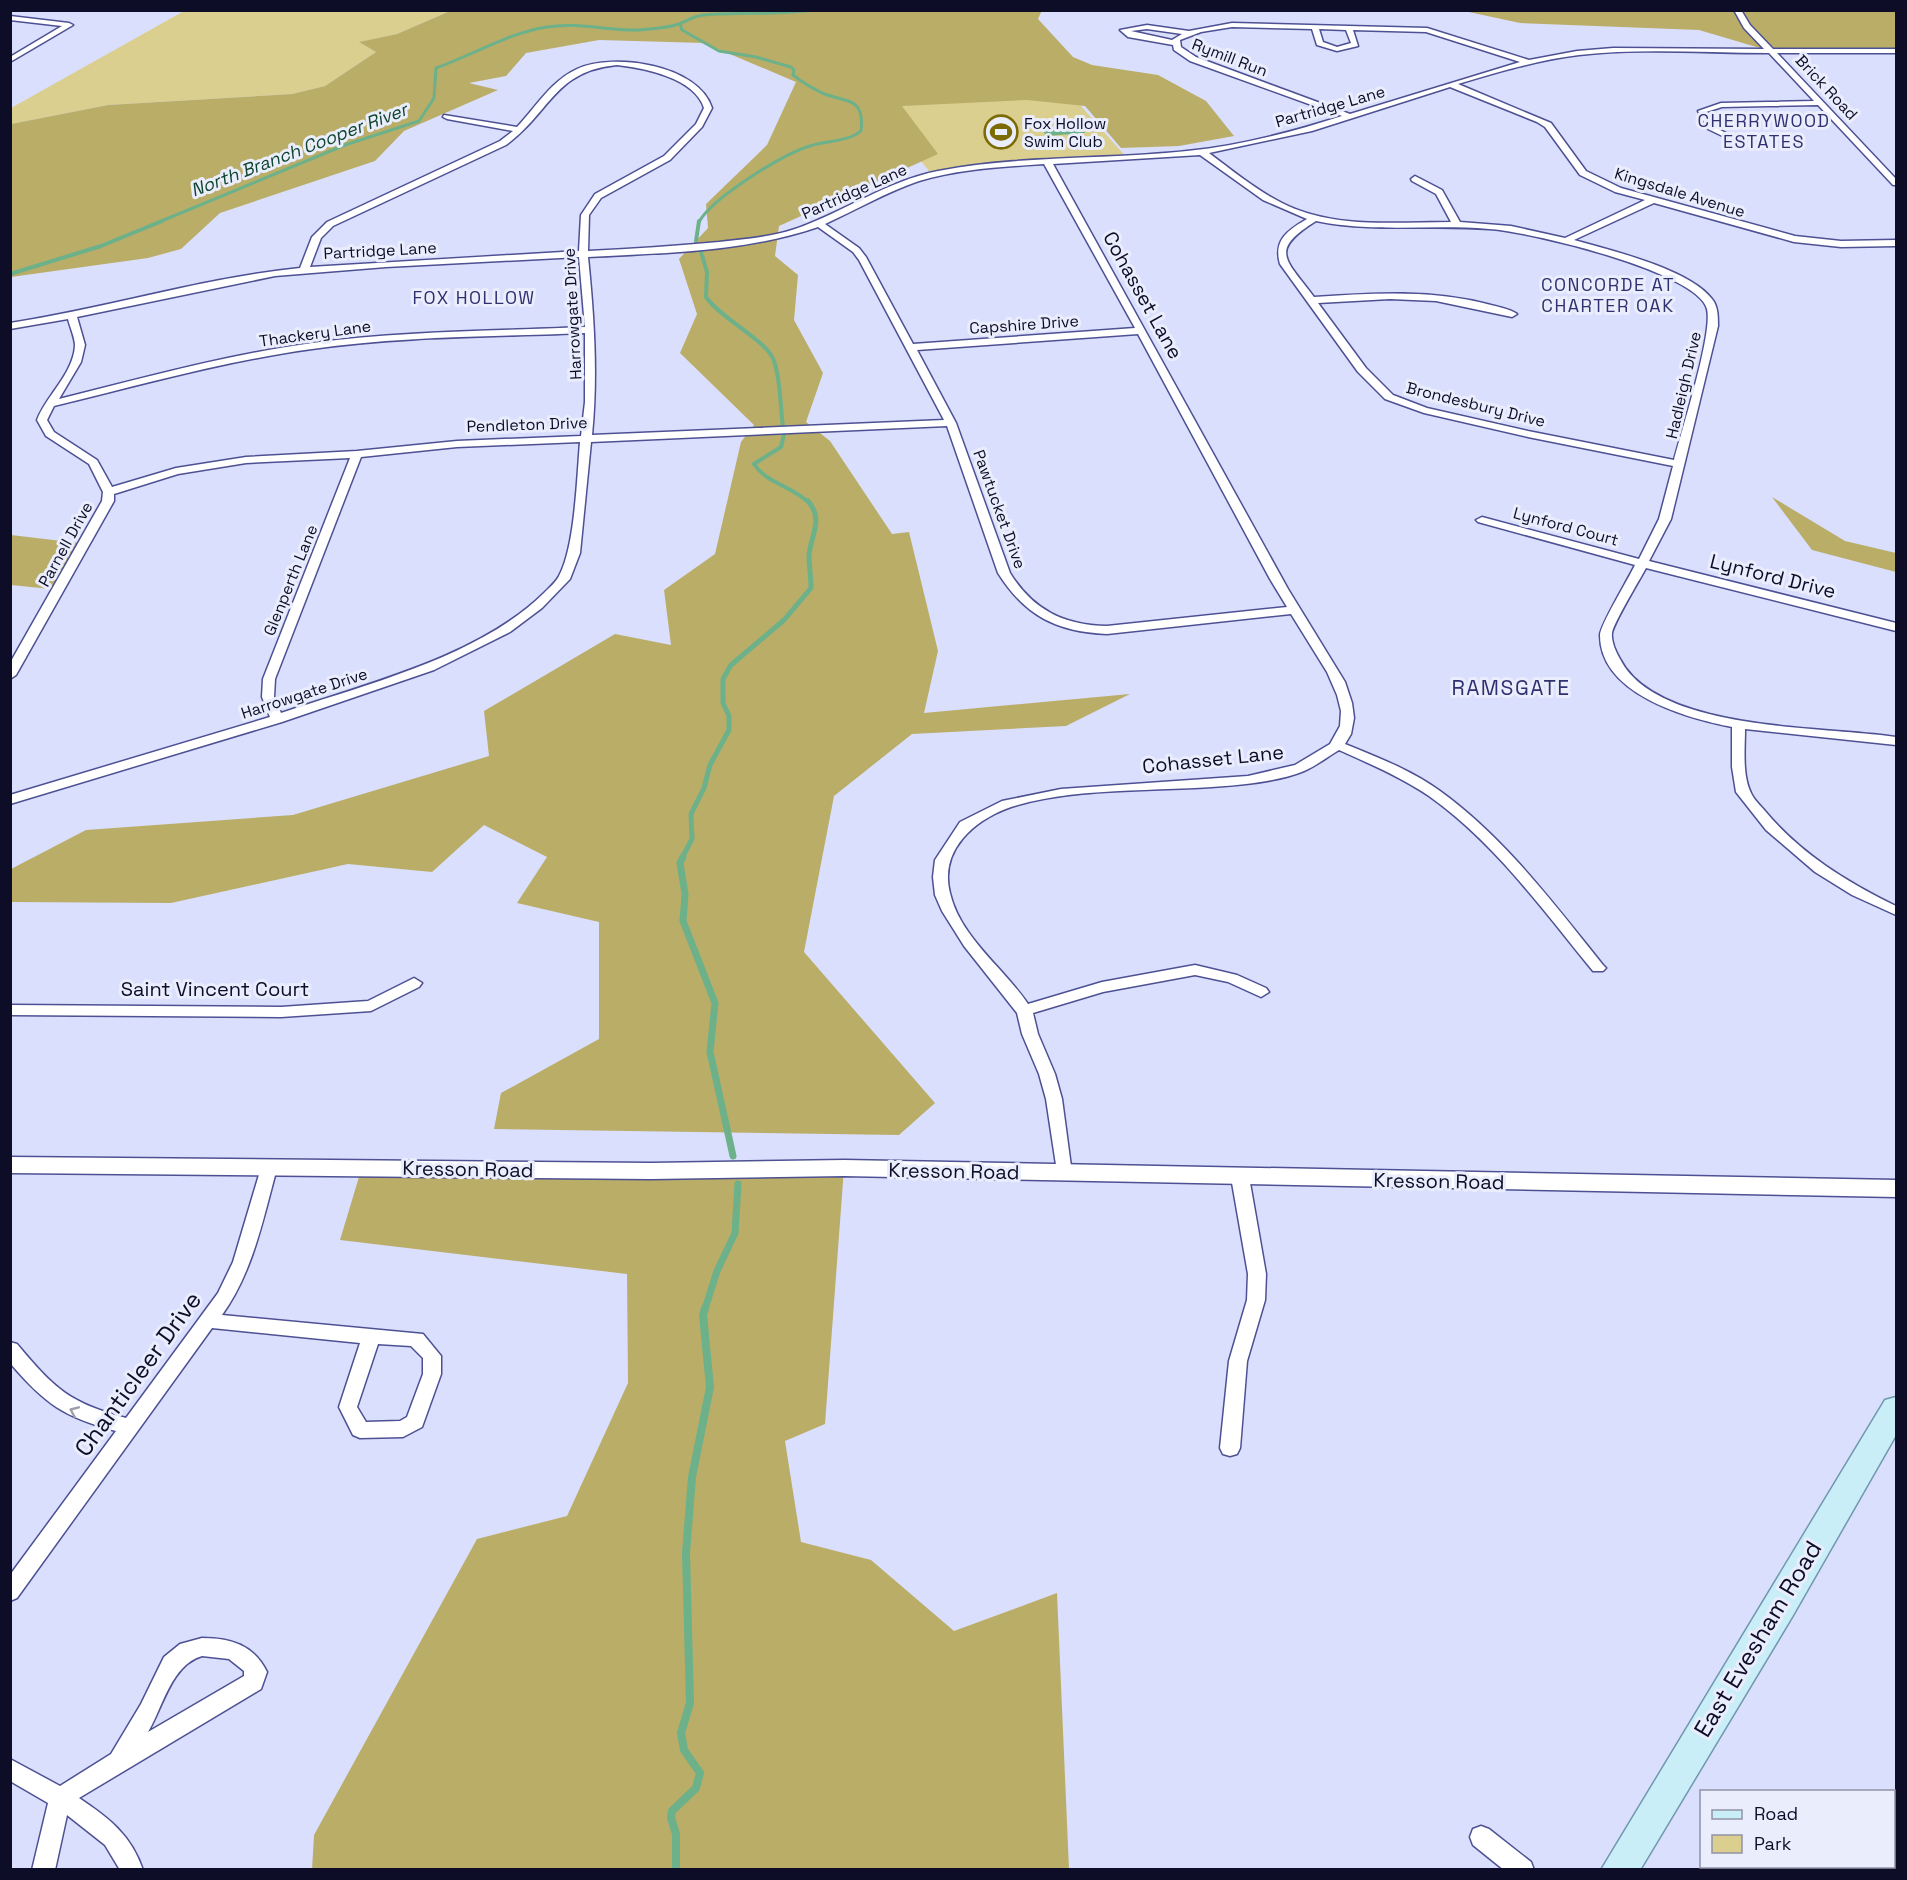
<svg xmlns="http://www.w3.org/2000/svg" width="1907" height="1880" viewBox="0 0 1907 1880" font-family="'Space Grotesk',sans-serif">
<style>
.green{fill:#dbcf90}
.forest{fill:#baad68}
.water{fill:#6cb18a}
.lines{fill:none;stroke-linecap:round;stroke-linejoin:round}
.stream-far4{stroke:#6cb18a;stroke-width:3}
.stream-far3{stroke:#6cb18a;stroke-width:4}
.stream-far2{stroke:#6cb18a;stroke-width:5}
.stream-far1{stroke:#6cb18a;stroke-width:7}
.stream{stroke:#6cb18a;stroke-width:8}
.street-casing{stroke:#4d5193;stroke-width:3}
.secondary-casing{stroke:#4d5193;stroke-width:3}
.primary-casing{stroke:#7097ad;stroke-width:3}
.street{fill:#fff;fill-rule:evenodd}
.secondary{fill:#fff;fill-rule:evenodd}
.primary{fill:#c9eef8;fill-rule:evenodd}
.oneway{stroke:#9e9ea9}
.labels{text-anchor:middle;stroke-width:6;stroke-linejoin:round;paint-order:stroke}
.far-street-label{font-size:16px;fill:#0d0d28;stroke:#eaedfc}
.far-poi-label{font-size:16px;fill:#0d0d28;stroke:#eaedfc;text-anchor:start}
.far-neighbourhood-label{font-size:18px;letter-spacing:1.5px;fill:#2f3170;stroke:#eaedfc}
.far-water-label{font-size:18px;font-style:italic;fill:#0e452c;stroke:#eaedfc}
.street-label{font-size:20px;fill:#0d0d28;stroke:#eaedfc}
.neighbourhood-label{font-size:21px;letter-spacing:1.5px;fill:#2f3170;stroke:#eaedfc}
.near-street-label{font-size:24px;fill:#0d0d28;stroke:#eaedfc}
</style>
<rect width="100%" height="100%" fill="#dadffd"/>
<!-- green -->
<g class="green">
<polygon points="184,11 450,11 397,34 360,42 376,52 325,86 292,94 108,105 11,124 11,108"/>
<polygon points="1074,98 1127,158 998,166 932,175 877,105"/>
</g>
<!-- forest -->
<g class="forest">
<polygon points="1042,10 1038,19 1073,57 1092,65 1158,75 1206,101 1234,136 1179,146 1121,148 1085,106 1027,100 902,106 938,154 779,226 775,256 798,275 794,320 823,373 806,422 830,441 892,534 909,532 938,651 924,713 1130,694 1066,726 912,734 834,796 804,952 935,1103 899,1135 494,1129 501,1093 599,1039 599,922 517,903 547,857 484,825 432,872 348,864 171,903 11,902 11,869 86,830 293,815 489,756 484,711 615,634 671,645 664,590 715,554 741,442 754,425 680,353 697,314 679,259 708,228 706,204 767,145 796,82 704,43 599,40 526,53 506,76 469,83 498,90 404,131 375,161 220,213 181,249 148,258 11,277 11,124 108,105 292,94 325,86 376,52 359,42 397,34 450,11"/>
<polygon points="1464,11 1896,11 1896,51 1770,51 1699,30 1520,23"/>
<polygon points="1772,497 1845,541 1896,553 1896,572 1812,550"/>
<polygon points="11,535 87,544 60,590 11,585"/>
<polygon points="362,1167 844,1168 825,1424 785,1441 801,1542 871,1560 954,1631 1057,1593 1069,1869 312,1870 314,1835 477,1539 567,1516 628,1383 627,1274 340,1240"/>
</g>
<!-- water -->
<polygon class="water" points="1078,121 1085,133 1046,136 1042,129 1065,127 1062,122"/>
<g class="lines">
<!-- stream-far4 -->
<g class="stream-far4">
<path d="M680 24 682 30 719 51 756 57 791 67 794 70 793 75C802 82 812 88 822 93 846 103 865 96 861 131L855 135C841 142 825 141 810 146 783 154 712 198 699 222"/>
<path d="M159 222 345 145 419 121 434 98 436 68C473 55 508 33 547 27 578 22 608 31 639 30 650 29 668 28 679 24 689 20 693 16 704 15 741 12 777 15 814 10"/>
</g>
<!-- stream-far3 -->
<g class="stream-far3">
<polyline points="696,241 699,221"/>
<path d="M701 252 707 272 706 297C721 319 768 341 774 361 781 381 780 406 783 427"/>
<polyline points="10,274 101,246 162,221"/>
<path d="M784 434 781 447 754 464C767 484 793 486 809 503"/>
</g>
<!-- stream-far2 -->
<path class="stream-far2" d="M682 858 692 839 691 814 704 788 710 765 729 730V716L723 703V679L731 665 784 620 811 588C811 577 809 566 809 555 811 535 824 519 808 501"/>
<!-- stream-far1 -->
<g class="stream-far1">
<polyline points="683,857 680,863 685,894 683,921 715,1003 710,1052 733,1156"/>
<polyline points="705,1309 717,1271 735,1233 738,1184"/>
</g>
<!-- stream -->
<polyline class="stream" points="676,1870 676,1834 671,1818 672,1811 696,1788 700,1773 684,1750 681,1733 690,1703 686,1553 692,1477 710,1387 703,1315 705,1308"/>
<defs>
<g id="street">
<path d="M1734 10H1741L1750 25 1773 49H1896V53H1777L1896 179V185H1893L1818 105 1722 107 1706 112C1712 129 1727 134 1742 140L1743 142 1739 144 1708 129 1698 111 1721 103 1814 101 1769 53C1706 53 1641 48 1579 55 1538 60 1498 72 1458 84L1551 123 1586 171 1621 188 1795 236 1841 241 1896 240V246L1841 247 1794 242 1654 203 1574 240C1610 250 1689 269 1712 299 1718 306 1718 317 1718 326L1671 519 1649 561 1896 623V631L1646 568C1639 581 1614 622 1612 633 1611 641 1616 652 1620 659 1657 732 1825 726 1896 737V745L1745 729C1745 748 1742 775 1751 793 1754 800 1761 806 1765 811 1801 854 1847 882 1896 906V915L1852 895 1815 872 1766 830 1736 792 1732 767V727C1686 718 1600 694 1600 635 1600 625 1629 578 1635 565L1478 522 1476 520 1482 517 1639 559 1659 519 1673 466 1528 437 1424 413 1385 399 1358 372 1280 264C1273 240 1288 230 1307 219L1263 200 1200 155 1053 164 1288 589 1345 682 1352 703 1354 718 1351 734 1345 744C1377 757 1411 770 1440 791 1504 837 1554 904 1603 965L1606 968 1603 971H1593C1543 910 1494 842 1429 796 1401 777 1370 764 1339 750 1327 757 1316 766 1304 771 1287 778 1264 782 1246 784 1173 793 1080 785 1011 807 974 820 939 850 950 893 960 937 1003 967 1028 1004L1102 982 1195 965 1237 975 1266 988 1269 992 1261 997 1228 982 1195 975 1103 992 1033 1013 1038 1034 1055 1074 1062 1099 1072 1174 1070 1178H1058L1046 1099 1039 1074 1022 1034 1017 1013 964 946 942 911 935 895 933 877 935 860 960 822 1002 801 1061 789 1248 776 1295 765 1330 744 1340 726 1341 711 1337 695 1327 672 1291 614 1107 634C1057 632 1025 616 998 573L947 426 591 442 580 553 570 579 542 608 510 632 434 670 282 722 10 804V795L270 717 262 697 263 679 350 458 246 463 178 474 114 494V501L16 675 10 679V663L102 501 103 492 89 464 46 436 37 420C46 396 73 374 75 346 75 338 70 327 68 319L10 329V323C108 308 202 278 300 268L312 237 327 222 500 141 513 131 447 119 443 117 444 115 517 127C536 107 551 81 577 69 613 52 699 65 712 108L702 127 670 160 601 198 589 215 588 251C632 249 676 246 719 242 745 239 771 237 795 229 844 212 887 181 938 171 1021 155 1104 160 1187 151 1240 146 1292 132 1342 116L1190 61 1174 50 1173 45 1128 37 1120 30 1147 25 1189 31 1232 23 1427 28 1529 60 1577 51 1613 48 1764 49 1744 28ZM1232 27 1312 29 1317 45 1337 51 1358 46 1353 30 1426 32 1520 62 1350 114 1196 57 1181 47 1180 40 1201 32ZM1147 29 1182 34 1172 40 1131 31ZM1319 29 1346 30 1351 43 1337 47 1323 42ZM617 65C644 68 695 78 704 108L696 124 664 156 595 194 581 215 579 251 310 267 321 238 333 226 506 145C551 112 554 71 617 65ZM1450 87 1537 122 1545 127 1580 175 1615 192 1645 200 1565 238 1511 226 1460 222 1442 190 1415 176 1411 179 1412 181 1436 194 1451 222C1395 222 1333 229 1282 203 1256 190 1233 171 1209 153L1312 131ZM1044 164 1135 328 913 344 866 257 859 248 825 224C856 210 886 192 919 181 959 169 1002 167 1044 164ZM1316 221C1374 233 1431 224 1489 229 1527 231 1697 271 1707 309 1713 333 1682 430 1674 460L1528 431 1427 408 1393 395 1366 368 1318 303 1390 299 1436 301 1512 317 1517 314C1510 309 1499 307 1491 305 1433 289 1373 293 1314 297 1286 259 1268 251 1316 221ZM818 227 853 252 859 260 944 420 592 435C598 375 594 316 588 257 664 253 745 252 818 227ZM579 257 585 327C494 331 402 331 312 343 226 355 143 378 59 399L81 362 85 345 77 317 275 276 386 267ZM585 333V402L581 436 457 441 357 451 246 457 176 468 112 487 97 460 54 432 47 420 54 406C140 385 225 361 312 349 402 336 494 337 585 333ZM1138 334 1270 579 1287 607 1107 626C1064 625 1033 610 1010 573L956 423 917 350ZM580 442C577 477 575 547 559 576 556 582 549 588 544 593 479 657 366 684 281 713L274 697 275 679 361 457 457 447Z"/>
<polygon points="10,16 69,23 73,25 10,62 10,57 62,26 10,20"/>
<polygon points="414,978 422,983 419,987 371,1011 281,1017 10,1015 10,1005 281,1007 368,1001"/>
<path d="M269 1162 275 1164 277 1168C263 1219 253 1272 222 1315L423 1334 441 1356V1374L422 1427 403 1437 360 1438 353 1435 339 1407 360 1343 212 1328 17 1598 10 1601V1575L116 1431C64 1417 45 1404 10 1363V1342L17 1344C54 1388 69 1403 126 1418L218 1293 233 1262 261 1168 263 1164ZM378 1344 411 1346 423 1358V1374L407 1417 400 1421 366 1422 357 1407Z"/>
<polygon points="1240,1171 1246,1173 1249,1177 1266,1274 1265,1300 1247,1361 1240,1448 1237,1454 1230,1456 1223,1454 1220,1448 1229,1361 1247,1300 1248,1274 1231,1177 1234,1173"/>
<path d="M202 1638C231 1638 254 1645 267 1672L261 1689 79 1798C109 1818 131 1835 143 1870H120L105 1845 67 1815 55 1870H32L48 1803 10 1781V1759L60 1786 111 1754 141 1704 164 1657 180 1644ZM202 1656 229 1659 244 1671V1676L148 1732C163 1707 171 1665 202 1656Z"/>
<polygon points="1481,1826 1489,1829 1531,1862 1534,1870 1504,1870 1473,1845 1470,1837 1473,1829"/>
</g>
<polygon id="secondary" points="10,1157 651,1163 844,1160 1896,1180 1896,1197 844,1176 651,1179 10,1173"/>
<polygon id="primary" points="1896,1397 1896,1435 1792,1617 1640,1870 1601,1870 1885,1400"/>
</defs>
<!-- street casing -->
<use href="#street" class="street-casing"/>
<!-- secondary casing -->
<use href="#secondary" class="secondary-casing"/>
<!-- primary casing -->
<use href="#primary" class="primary-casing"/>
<!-- street -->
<use href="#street" class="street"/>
<!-- secondary -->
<use href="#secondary" class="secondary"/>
<!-- primary -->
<use href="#primary" class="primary"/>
</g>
<!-- one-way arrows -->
<defs><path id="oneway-chevron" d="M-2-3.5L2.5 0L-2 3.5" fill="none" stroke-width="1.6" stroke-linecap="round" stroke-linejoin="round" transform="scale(1.5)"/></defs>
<use class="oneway" href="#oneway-chevron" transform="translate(74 1411) rotate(-157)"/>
<!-- icons -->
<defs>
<symbol id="stadium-ring" viewBox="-11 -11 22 22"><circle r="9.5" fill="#eaedfc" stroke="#7c6b05" stroke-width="1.5"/><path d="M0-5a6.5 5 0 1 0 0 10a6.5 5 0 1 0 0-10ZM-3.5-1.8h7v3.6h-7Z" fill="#7c6b05"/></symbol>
</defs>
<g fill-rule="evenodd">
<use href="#stadium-ring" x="982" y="113" width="38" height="38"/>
</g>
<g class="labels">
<!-- far-street labels -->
<g class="far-street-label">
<text transform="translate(1230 57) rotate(21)" y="6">Rymill Run</text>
<text transform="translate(1827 87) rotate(47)" y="6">Brick Road</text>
<text transform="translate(1330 106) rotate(-16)" y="6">Partridge Lane</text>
<text transform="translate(854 191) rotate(-24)" y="6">Partridge Lane</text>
<text transform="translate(1680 192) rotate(17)" y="6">Kingsdale Avenue</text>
<text transform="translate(380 250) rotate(-3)" y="6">Partridge Lane</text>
<text transform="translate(572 314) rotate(-93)" y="6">Harrowgate Drive</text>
<text transform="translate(1024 324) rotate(-4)" y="6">Capshire Drive</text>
<text transform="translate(315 333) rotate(-8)" y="6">Thackery Lane</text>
<text transform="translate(1683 385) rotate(-77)" y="6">Hadleigh Drive</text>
<text transform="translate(1476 404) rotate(14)" y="6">Brondesbury Drive</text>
<text transform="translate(527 424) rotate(-2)" y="6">Pendleton Drive</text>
<text transform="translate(1000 509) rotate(70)" y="6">Pawtucket Drive</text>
<text transform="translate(1566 526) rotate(15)" y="6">Lynford Court</text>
<text transform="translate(65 544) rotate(-61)" y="6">Parnell Drive</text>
<text transform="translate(290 580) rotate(-68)" y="6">Glenperth Lane</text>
<text transform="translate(304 693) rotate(-18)" y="6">Harrowgate Drive</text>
</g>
<!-- far-poi labels -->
<g class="far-poi-label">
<text x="1024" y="129">Fox Hollow<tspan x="1024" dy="18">Swim Club</tspan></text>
</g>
<!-- far-neighbourhood labels -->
<g class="far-neighbourhood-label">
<text x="1764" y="127">CHERRYWOOD<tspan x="1764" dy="21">ESTATES</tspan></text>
<text x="1608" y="291">CONCORDE AT<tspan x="1608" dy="21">CHARTER OAK</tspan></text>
<text x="474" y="304">FOX HOLLOW</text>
</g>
<!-- far-water labels -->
<g class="far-water-label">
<text transform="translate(299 150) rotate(-21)" y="6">North Branch Cooper River</text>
</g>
<!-- street labels -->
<g class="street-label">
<text transform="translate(1143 295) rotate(61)" y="7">Cohasset Lane</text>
<text transform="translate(1773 576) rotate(14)" y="7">Lynford Drive</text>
<text transform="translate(1213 759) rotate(-6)" y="7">Cohasset Lane</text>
<text x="215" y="996">Saint Vincent Court</text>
<text transform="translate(468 1169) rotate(1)" y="7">Kresson Road</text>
<text transform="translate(954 1171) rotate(1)" y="7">Kresson Road</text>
<text transform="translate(1439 1181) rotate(1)" y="7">Kresson Road</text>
</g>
<!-- neighbourhood labels -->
<g class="neighbourhood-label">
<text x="1511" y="695">RAMSGATE</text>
</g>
<!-- near-street labels -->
<g class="near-street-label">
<text transform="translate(138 1374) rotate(-54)" y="8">Chanticleer Drive</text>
<text transform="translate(1758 1639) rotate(-59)" y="8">East Evesham Road</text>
</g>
</g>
<!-- border -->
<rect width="1907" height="1880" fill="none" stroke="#0d0d28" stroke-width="24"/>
<!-- legend -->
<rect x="1700" y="1790" width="195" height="78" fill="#eaedfc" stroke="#9293a7" stroke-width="1.5"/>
<rect x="1712" y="1810" width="30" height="9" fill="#c9eef8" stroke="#9293a7" stroke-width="1.5"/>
<text x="1754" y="1820" font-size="18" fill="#0d0d28">Road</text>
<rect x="1712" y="1835" width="30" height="18" fill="#dbcf90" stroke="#9293a7" stroke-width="1.5"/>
<text x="1754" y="1850" font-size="18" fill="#0d0d28">Park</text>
</svg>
